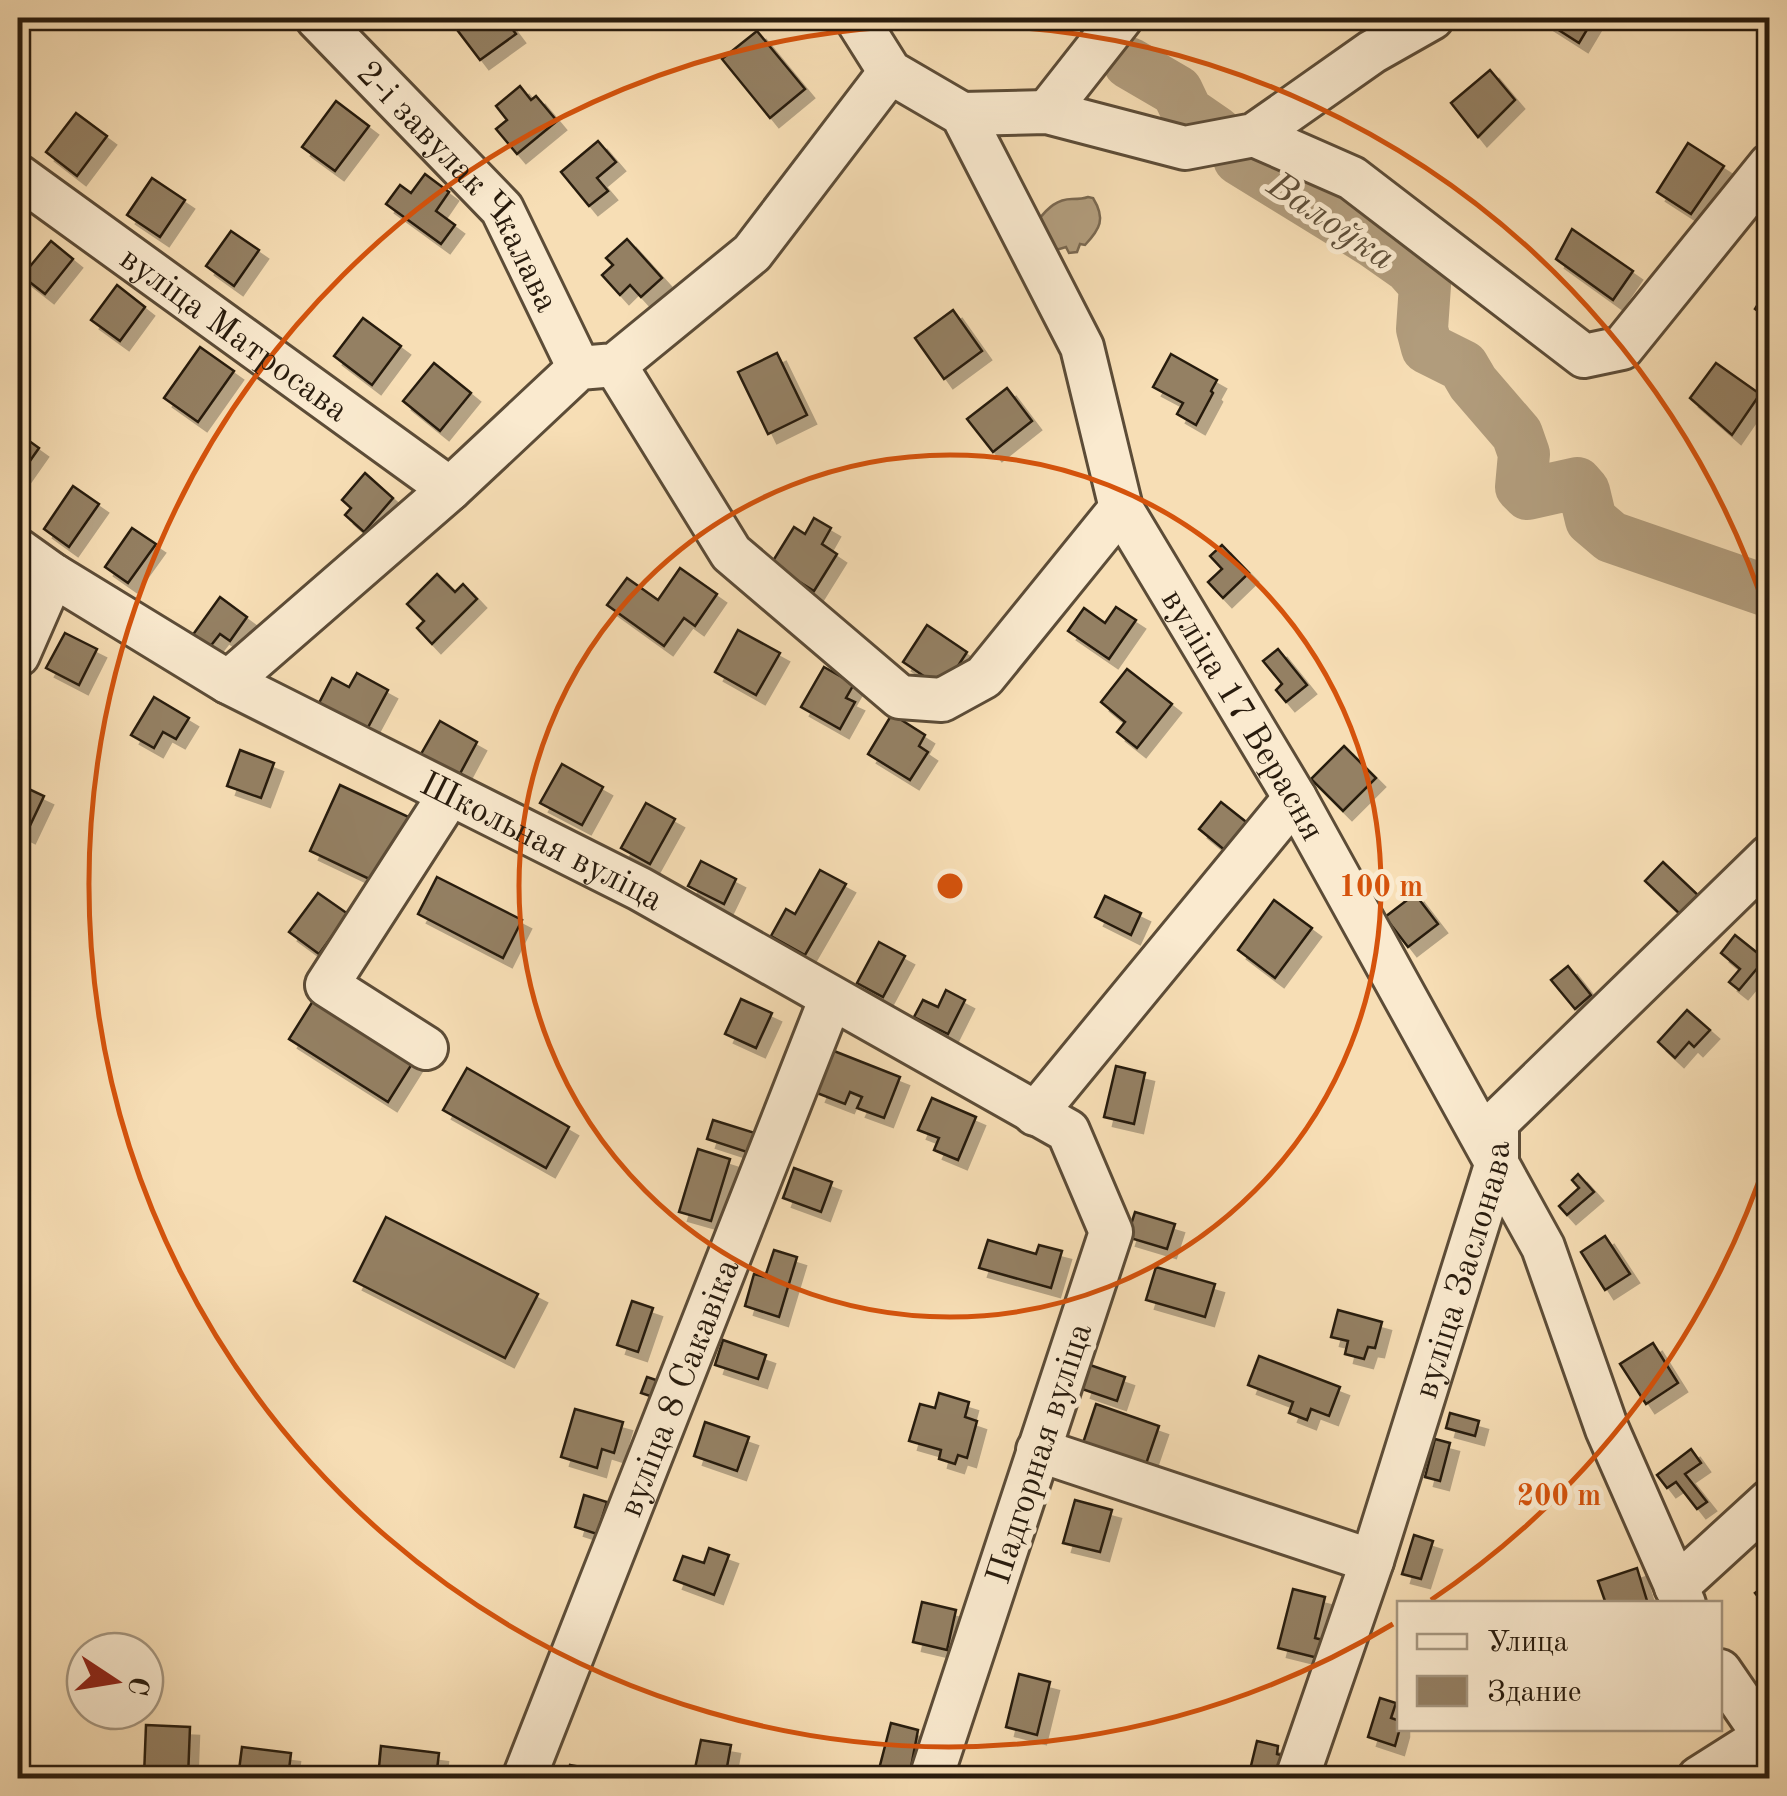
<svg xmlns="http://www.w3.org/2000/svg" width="1787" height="1796" viewBox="0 0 1787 1796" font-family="'Old Standard TT',serif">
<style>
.water{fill:#b19c7c;stroke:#7a6850;stroke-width:2.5}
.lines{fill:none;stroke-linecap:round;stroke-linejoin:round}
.river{stroke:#b19c7c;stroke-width:52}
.building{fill:#948064;stroke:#281b0d;stroke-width:2.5;filter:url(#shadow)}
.minor-casing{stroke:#5c4c37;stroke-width:48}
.minor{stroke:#faeacf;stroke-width:42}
.ring{fill:none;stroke:#d5530c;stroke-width:5}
.labels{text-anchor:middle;stroke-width:10;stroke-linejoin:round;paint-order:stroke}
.street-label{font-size:35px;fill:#281b0d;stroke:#faeacf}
.water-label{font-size:38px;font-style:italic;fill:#5f4f39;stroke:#faeacf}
.centre{fill:#d5530c;stroke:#faeacf;stroke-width:5}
.ring-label{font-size:30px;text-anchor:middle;font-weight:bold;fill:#d5530c;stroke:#faeacf;stroke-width:10;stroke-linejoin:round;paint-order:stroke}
</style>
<defs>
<filter id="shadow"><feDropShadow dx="9" dy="9" stdDeviation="0" flood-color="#0004"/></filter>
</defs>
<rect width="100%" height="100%" fill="#f7deb5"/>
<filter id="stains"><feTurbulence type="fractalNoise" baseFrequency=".002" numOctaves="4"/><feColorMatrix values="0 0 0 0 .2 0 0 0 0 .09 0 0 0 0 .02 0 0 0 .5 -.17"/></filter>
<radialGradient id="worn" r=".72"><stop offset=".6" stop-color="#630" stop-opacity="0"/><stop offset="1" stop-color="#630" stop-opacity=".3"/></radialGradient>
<!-- water -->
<path class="water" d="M1088 197 1093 198C1106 219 1100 229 1085 245L1080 244 1077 252 1069 253 1066 247 1056 250 1039 219C1048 208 1057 199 1072 199 1078 199 1083 199 1088 197Z"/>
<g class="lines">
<!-- river -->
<g class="river">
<polyline points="1129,63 1177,91 1187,112 1216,132"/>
<polyline points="1239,159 1372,241 1409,267 1425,285 1422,329 1427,348 1463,366 1473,383 1517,434 1524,454 1521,487 1528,494 1577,483 1584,491 1591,520 1611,537 1770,592"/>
</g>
</g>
<!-- building -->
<g class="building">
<polygon points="460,18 504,18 516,34 480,60 458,31 466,26"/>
<polygon points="1545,18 1594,18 1579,43 1543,20"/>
<polygon points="757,31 805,89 770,118 722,59"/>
<polygon points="1490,70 1515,100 1478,137 1451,103"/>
<polygon points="520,86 531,100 536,96 557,121 517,154 496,129 507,120 496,106"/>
<polygon points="336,101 369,126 335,171 302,147"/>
<polygon points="76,113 107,136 77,176 46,152"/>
<polygon points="598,141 616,162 597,178 608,191 589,206 561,172"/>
<polygon points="1688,143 1724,166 1691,214 1657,192"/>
<polygon points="425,174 449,192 436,211 455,225 441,244 386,204 400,185 411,193"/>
<polygon points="152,178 185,200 160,237 127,215"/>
<polygon points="1572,229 1633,271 1613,300 1556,259"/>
<polygon points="231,231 259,250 234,286 206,266"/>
<polygon points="627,239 662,278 641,297 630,285 620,295 602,275 613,265 606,258"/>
<polygon points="51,241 73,259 45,294 22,276"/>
<polygon points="117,285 145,307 120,341 91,320"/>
<polygon points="1770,285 1770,320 1755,309"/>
<polygon points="953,310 982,351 944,379 915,338"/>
<polygon points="363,318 401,346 372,385 334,356"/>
<polygon points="200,347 234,371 198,422 164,398"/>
<polygon points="777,353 807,415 768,434 738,372"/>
<polygon points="1171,354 1217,380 1211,391 1213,393 1196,425 1177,414 1183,403 1153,387"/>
<polygon points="434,363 471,393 440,431 403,401"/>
<polygon points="1716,363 1760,394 1732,435 1690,398"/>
<polygon points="1007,388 1032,421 993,452 967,419"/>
<polygon points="18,433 39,448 18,478"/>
<polygon points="365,473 393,498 364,532 345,515 351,508 342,500"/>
<polygon points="73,486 99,504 69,547 44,529"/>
<polygon points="814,518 831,528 822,544 837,554 814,591 771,564 794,527 805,534"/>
<polygon points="132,528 156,544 128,583 105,567"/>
<polygon points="1222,545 1249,573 1223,598 1208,582 1222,569 1210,556"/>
<polygon points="680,568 717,594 695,626 684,618 664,646 607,605 627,578 658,600"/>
<polygon points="437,574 455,592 463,584 477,599 432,644 417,628 424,621 407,604"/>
<polygon points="220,597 247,617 230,641 220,634 209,648 192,636"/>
<polygon points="1116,607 1136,620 1109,659 1068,631 1084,608 1105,623"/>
<polygon points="927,625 967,652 943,689 903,662"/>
<polygon points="738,630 780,653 756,695 715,672"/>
<polygon points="65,633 97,649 79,685 46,668"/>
<polygon points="1278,649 1307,685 1286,702 1276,690 1282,684 1263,661"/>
<polygon points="824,667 854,684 846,698 855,702 840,729 801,707"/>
<polygon points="1127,669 1172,704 1137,748 1117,732 1125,722 1101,702"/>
<polygon points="357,673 388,690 366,731 318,705 332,678 349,687"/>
<polygon points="154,697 189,718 176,739 163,732 154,748 131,735"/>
<polygon points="892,714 925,735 919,746 928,752 910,780 868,754"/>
<polygon points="440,721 477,742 455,783 417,761"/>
<polygon points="1344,746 1376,778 1343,811 1311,779"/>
<polygon points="240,750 274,763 261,798 227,786"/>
<polygon points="562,764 603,787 582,825 540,803"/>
<polygon points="18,784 44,796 26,834 18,830"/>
<polygon points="340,785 413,819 382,885 310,851"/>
<polygon points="1221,802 1250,825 1227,852 1199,829"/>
<polygon points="646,803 675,819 650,864 621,848"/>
<polygon points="701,861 736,879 724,904 688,886"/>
<polygon points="1663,862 1700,897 1682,916 1645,881"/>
<polygon points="820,870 846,884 805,955 771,936 786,909 795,914"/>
<polygon points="437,877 522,920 503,958 418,914"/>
<polygon points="318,893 348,914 319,954 289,932"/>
<polygon points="1415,894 1438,924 1408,947 1385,917"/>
<polygon points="1105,896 1141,913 1131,935 1095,917"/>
<polygon points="1274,900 1312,928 1275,978 1238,950"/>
<polygon points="1735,935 1765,959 1739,990 1729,982 1740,969 1721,953"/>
<polygon points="879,942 905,956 883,997 857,983"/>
<polygon points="1568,966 1591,995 1575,1009 1551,980"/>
<polygon points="946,990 965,1000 948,1034 914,1017 923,1000 938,1007"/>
<polygon points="318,993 417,1056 388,1102 289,1039"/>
<polygon points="741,999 772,1013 756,1048 725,1034"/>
<polygon points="1687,1010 1710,1030 1694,1047 1689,1042 1675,1058 1658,1042"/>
<polygon points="834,1051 900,1077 884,1118 857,1108 862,1097 850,1092 845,1104 817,1093"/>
<polygon points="1116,1066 1145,1073 1134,1124 1104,1117"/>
<polygon points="467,1068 569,1127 546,1168 443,1110"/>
<polygon points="932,1098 976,1117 958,1160 934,1150 939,1138 918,1130"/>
<polygon points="713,1120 755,1133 750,1153 707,1139"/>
<polygon points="698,1149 730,1159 711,1221 679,1212"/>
<polygon points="794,1168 832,1182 821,1212 783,1198"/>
<polygon points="1578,1174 1594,1192 1567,1215 1559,1206 1579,1188 1572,1180"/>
<polygon points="1135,1212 1175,1224 1167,1249 1127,1237"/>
<polygon points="386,1217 538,1294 505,1358 354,1281"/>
<polygon points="1605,1236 1630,1274 1605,1290 1581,1252"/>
<polygon points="988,1240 1036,1254 1039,1245 1062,1251 1051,1288 979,1268"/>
<polygon points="774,1250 797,1257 779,1317 745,1306 754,1274 765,1277"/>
<polygon points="1156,1267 1215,1284 1205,1317 1146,1300"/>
<polygon points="632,1301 653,1308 638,1352 617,1345"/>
<polygon points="1338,1310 1382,1322 1375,1348 1368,1347 1364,1359 1345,1354 1348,1341 1331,1337"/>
<polygon points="723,1340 766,1355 758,1379 715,1365"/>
<polygon points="1653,1343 1678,1383 1646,1404 1620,1364"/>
<polygon points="1259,1356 1340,1387 1329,1416 1311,1409 1307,1420 1289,1413 1293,1402 1248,1385"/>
<polygon points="1090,1365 1125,1377 1117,1401 1082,1389"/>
<polygon points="647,1377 662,1382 656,1398 641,1393"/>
<polygon points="939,1393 969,1402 965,1417 977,1421 967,1458 958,1455 955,1464 939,1459 941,1450 909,1441 920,1404 935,1408"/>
<polygon points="1096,1404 1159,1426 1146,1464 1083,1443"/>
<polygon points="575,1409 623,1422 614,1453 602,1449 597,1468 561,1457"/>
<polygon points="1450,1413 1479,1421 1475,1436 1446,1428"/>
<polygon points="705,1422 749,1437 737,1471 694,1456"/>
<polygon points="1435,1439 1450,1443 1440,1481 1425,1477"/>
<polygon points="1691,1449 1701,1463 1685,1474 1707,1502 1697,1509 1676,1482 1667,1488 1657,1475"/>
<polygon points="584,1495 607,1502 597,1534 575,1527"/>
<polygon points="1075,1500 1112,1510 1100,1552 1063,1543"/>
<polygon points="1414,1535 1433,1541 1421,1579 1402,1574"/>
<polygon points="709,1548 729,1555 714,1595 674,1580 683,1556 704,1563"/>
<polygon points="1637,1568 1648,1604 1606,1604 1598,1581"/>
<polygon points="1770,1582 1770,1612 1755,1593"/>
<polygon points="1293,1589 1325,1597 1315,1638 1323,1640 1318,1658 1278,1648"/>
<polygon points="922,1602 956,1610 947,1650 913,1642"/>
<polygon points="1019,1674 1050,1682 1037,1735 1006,1727"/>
<polygon points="1380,1698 1396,1703 1391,1718 1400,1721 1400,1728 1395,1746 1368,1737"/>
<polygon points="891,1723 918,1730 909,1778 878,1773"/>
<polygon points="146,1725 190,1727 188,1778 144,1776"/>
<polygon points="701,1740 731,1745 725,1778 693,1778"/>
<polygon points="1257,1741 1278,1746 1277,1754 1285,1756 1282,1771 1273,1768 1271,1778 1248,1778"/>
<polygon points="381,1746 439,1753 436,1778 378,1778"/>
<polygon points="242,1747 291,1753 288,1778 238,1778"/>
<polygon points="570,1765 619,1774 618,1778 567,1778"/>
</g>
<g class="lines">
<defs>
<g id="minor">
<path id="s1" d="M317 18 502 209 579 368"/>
<path id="s2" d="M856 18 890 72 962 114 1082 347 1121 508 1295 798 1543 1247 1607 1429 1684 1604"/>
<polyline points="1047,112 1121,18"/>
<polyline points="962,114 1047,112 1185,148 1254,135 1372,52 1432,18"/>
<polyline points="1254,135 1352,178 1584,356 1622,348 1770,165"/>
<path id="s3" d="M18 176 450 489"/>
<polyline points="615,365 731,553 900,697 942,700 984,677 1121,508"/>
<path id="s4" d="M18 550 53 575 228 682 640 889 1068 1131 1111 1232 931 1778"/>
<polyline points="18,655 53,575"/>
<polyline points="228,682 450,489 579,368 615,365 752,253 890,72"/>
<polyline points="426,1048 327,985 450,794"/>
<polyline points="1035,1114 1295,798"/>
<polyline points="1038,1450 1372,1561"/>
<polyline points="1676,1587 1770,1501"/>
<polyline points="1720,1671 1770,1744"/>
<path id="s5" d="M524 1778 831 998"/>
<path id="s6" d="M1297 1778 1372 1561 1497 1162V1122L1770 856"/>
<polyline points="1699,1778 1770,1733"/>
</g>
</defs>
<!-- minor casing -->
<use href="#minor" class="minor-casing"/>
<!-- minor -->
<use href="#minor" class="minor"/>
</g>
<!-- distance rings -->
<g class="ring">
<circle cx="950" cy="886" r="431"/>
<path d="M1769 1152A861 861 0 0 1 1431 1600M1393 1624A861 861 0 1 1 1769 620"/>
</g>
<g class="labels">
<!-- street labels -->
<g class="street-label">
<text dy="12" stroke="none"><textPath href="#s1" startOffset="222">2-і завулак Чкалава</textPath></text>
<text dy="12" stroke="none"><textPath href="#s3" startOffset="268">вуліца Матросава</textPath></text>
<text dy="12" stroke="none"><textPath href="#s2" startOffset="815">вуліца 17 Верасня</textPath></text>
<text dy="12" stroke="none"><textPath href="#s4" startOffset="600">Школьная вуліца</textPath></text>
<text dy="12" stroke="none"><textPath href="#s6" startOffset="535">вуліца Заслонава</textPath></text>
<text dy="12" stroke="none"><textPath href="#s5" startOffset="420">вуліца 8 Сакавіка</textPath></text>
<text transform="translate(1038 1453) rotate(-72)" y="12">Падгорная вуліца</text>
</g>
<!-- water labels -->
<g class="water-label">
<text transform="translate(1332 220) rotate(34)" y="13">Валоўка</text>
</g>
</g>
<circle cx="950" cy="886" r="15" class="centre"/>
<g class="ring-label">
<text x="1381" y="896">100 m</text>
<text x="1559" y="1505">200 m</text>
</g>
<!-- margin -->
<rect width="1787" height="1796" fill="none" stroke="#f7deb5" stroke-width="60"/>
<rect x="20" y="20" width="1747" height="1756" fill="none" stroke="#281b0d" stroke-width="5"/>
<rect x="30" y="30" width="1727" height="1736" fill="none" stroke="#281b0d" stroke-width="2.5"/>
<!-- legend -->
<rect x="1397" y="1601" width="325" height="130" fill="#faeacf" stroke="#a69781" stroke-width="2.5"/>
<rect x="1417" y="1634" width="50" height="15" fill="#faeacf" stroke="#a69781" stroke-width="2.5"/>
<text x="1487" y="1651" font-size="30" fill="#281b0d">Улица</text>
<rect x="1417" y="1676" width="50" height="30" fill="#948064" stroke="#a69781" stroke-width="2.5"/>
<text x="1487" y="1701" font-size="30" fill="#281b0d">Здание</text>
<!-- north arrow -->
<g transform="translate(115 1681) rotate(102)"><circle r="48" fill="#faeacf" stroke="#a69781" stroke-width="2.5"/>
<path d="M0-8L18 38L0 25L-18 38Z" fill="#8f2418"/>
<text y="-15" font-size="28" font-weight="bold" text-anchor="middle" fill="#281b0d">С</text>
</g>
<rect width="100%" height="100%" filter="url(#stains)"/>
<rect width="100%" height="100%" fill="url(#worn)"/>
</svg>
